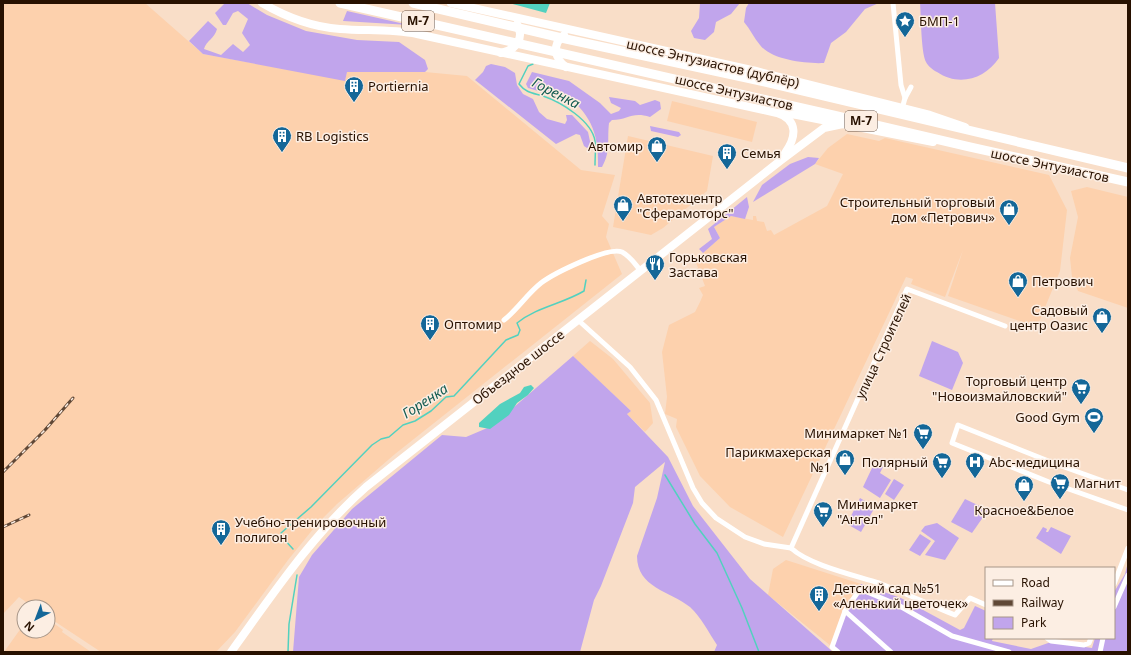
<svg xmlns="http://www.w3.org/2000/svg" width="1131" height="655" viewBox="0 0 1131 655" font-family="'Noto Sans',sans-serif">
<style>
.built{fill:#fdd1ad}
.green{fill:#c1a5ec}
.water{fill:#52d1bf}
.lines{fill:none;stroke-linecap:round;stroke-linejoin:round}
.stream{stroke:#52d1bf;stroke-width:1.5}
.minor{stroke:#fff;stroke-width:5}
.primary{stroke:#fff;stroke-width:8}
.trunk{stroke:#fff;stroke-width:9}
.rail-casing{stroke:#604836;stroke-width:3}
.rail{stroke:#fceee3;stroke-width:1.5;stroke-dasharray:4.5;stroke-linecap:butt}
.labels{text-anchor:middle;stroke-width:3;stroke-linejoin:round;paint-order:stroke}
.shield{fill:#fceee3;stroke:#685344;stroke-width:1}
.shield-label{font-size:12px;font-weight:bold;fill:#281100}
.poi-label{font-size:13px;fill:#281100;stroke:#fceee3;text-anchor:start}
.street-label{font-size:13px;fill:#281100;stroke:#fceee3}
.water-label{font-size:14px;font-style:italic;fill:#135b51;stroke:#fceee3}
</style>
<rect width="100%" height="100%" fill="#f9dec8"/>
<!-- built -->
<g class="built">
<polygon points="3,3 145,3 203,54 345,80 347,72 425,72 467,76 581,170 615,175 602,216 609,224 606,237 622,274 395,454 337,504 318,523 288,560 235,632 216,652 101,652 48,617 48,607 33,607 19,597 3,614"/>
<polygon points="672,101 757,122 752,142 667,121"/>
<polygon points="847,134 879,141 885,138 1049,175 1067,210 1060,271 1037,327 948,296 963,250 945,297 911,284 913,279 906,277 783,537 730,507 700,476 676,427 677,419 665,414 667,397 662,352 669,325 695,312 700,302 703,295 699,288 705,286 695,260 720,238 714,227 731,216 753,220 753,216 756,216 757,221 764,222 767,231 771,230 774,235 827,206 843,174 815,164 828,148"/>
<polygon points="628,136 713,156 707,191 663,228 651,235 613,227"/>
<polygon points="1087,187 1128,197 1128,308 1078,291 1072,277 1070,258 1078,217 1071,191"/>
<polygon points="590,341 613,359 650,403 653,423 645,432 627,414 631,411 573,356"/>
<polygon points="786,560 861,584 850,599 831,646 768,595 773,569"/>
<polygon points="48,619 63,630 62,632 91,652 4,652 24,624 24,631 48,631"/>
</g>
<!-- green -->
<g class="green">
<path d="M225 3H247L267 15 306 31 357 40 399 42 425 60 428 69 425 72H347L345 81 203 54 189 41 208 21 217 29C215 38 206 41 204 49L221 55 233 44 243 52 250 45 242 33 248 19 238 11 233 13 226 25H223L215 13Z"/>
<polygon points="700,3 740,3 731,14 716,22 714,32 705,40 694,38 691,31 699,18"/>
<path d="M749 3H879L865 9 846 32 831 43 824 63C807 64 771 60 760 45 754 38 750 29 744 22L746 8Z"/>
<path d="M920 3H995L999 58C985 79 959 87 937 72 933 70 928 66 926 62 921 53 921 15 920 3Z"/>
<polygon points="347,11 409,25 343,21"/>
<polygon points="491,64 505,67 515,73 517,85 523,94 533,99 539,112 547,119 565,124 567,120 566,115 572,115 588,132 591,146 587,148 584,146 580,135 576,134 556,144 475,80 483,72 486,66"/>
<path d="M532 72 569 81 600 103 611 114 619 111 621 108 611 103 609 97 635 101 640 105 655 100 660 102 661 109 650 117C632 111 628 120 612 120L609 123C607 140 611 151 602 167H598C599 131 590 113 561 91L555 96 528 88 526 84Z"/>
<polygon points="650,126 679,132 681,135 678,137 651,131"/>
<polygon points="808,157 819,158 815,164 753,202 762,185 790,164"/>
<polygon points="747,197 749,207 745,219 731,216 714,227 720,238 703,253 699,249 712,239 708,229"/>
<polygon points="932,341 958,352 963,363 952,390 919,376"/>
<path d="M573 356 631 411 627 414 668 457 693 506 750 579 833 652H714L717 645C709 633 701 617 690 607 670 591 637 588 637 556L657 498 665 462 635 487 633 503 601 586 594 600 580 652H293L299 577 312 555 352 509 442 435 466 437 492 426Z"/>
<polygon points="880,463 884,465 880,473 891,480 880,498 863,487 872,468"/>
<polygon points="894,479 904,485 894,500 885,494"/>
<polygon points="860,498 875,507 861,532 847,524"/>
<polygon points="965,499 988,510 972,533 951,522"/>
<polygon points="937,523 959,538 945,560 925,555 935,541 921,531 925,526"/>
<polygon points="1043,527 1047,529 1046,532 1048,532 1051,527 1071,536 1061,554 1036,538"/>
<polygon points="920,534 931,541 920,556 909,550"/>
<path d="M1128 562V652H835L831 646C839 624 846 604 861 584L901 598 960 630 964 628 975 606 986 611V638H993L992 641 1031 649 1051 642 1092 648 1095 638H1114V592L1125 574Z"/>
</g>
<!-- water -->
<g class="water">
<polygon points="509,3 550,3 546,13"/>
<polygon points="531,385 534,388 528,395 517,403 509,415 490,429 479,427 479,423 500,404 520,393 524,387"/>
</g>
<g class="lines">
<!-- stream -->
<g class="stream">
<path d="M533 64 528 66 519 84C526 93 533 93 543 96 561 102 592 121 595 141 596 148 595 157 595 165"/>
<polyline points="665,475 695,524 717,553 742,608 759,652"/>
<path d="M293 549 282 537 281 533 311 507 372 445 381 439 389 437 403 425 415 421 431 411 446 397 454 396 506 340 518 335 520 330 517 323C537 307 562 304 584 291L586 280"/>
<polyline points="288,652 289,624 297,575"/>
</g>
<!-- minor -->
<g class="minor">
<polyline points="893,3 901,85 905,98"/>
<polyline points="902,109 905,98 911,87"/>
<path d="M504 320C518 309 527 294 541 283 553 274 608 246 622 252 630 256 635 264 640 270"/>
<polyline points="578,320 630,367 656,400 693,488 702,503 716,518 745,537 764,544 791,548"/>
<polyline points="1128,490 1056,464 958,425 952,443 1049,482 1128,510"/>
<polyline points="791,548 907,289 1005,326"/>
<path d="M791 548C809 565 854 575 879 583 905 593 930 605 955 615L970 598 986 605"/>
<polyline points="1114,584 1128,548"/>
<polyline points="1114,607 1128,575"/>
<polyline points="845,611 860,589 898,605 952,636 1009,652"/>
<polyline points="1047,638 1051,641 1084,645 1089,643 1091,638"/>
<polyline points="838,652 832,647 845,611 891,652"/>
<polyline points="1100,652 1103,638"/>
</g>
<!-- primary -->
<g class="primary">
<path d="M262 3C286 17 312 27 340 29 366 31 391 29 417 34L777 113C799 120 796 138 785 153"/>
<polyline points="451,3 756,71 930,115 965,127"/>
<path d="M564 35C552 44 554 58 566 67"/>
<path d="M501 53C516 50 525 38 517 24"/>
<polyline points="780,113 797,115 933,142"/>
<path d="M231 652C273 594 312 535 366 487L780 161 824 128 843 124"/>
</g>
<!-- trunk -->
<g class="trunk">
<polyline points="340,3 833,115 970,147 1128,182"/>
<polyline points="413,3 566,39 756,80 1128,168"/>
</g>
<defs>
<g id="rail">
<polyline points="3,472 45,430 73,398"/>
<polyline points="3,527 29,515"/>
</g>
</defs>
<!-- rail casing -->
<use href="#rail" class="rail-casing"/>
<!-- rail -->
<use href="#rail" class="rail"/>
</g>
<!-- icons -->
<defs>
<symbol id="sight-pin" viewBox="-11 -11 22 30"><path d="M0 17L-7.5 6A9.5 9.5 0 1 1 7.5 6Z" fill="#146798" stroke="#fceee3"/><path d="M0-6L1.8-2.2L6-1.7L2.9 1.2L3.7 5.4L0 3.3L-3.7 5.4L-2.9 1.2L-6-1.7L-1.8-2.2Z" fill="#fff"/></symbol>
<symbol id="building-pin" viewBox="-11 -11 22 30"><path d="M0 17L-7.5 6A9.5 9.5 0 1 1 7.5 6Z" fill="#146798" stroke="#fceee3"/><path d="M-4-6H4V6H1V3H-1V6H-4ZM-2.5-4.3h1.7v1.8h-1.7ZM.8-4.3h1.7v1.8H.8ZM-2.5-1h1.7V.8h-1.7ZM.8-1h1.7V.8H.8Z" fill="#fff"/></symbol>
<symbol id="shop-pin" viewBox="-11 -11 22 30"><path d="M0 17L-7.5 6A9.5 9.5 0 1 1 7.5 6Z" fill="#146798" stroke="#fceee3"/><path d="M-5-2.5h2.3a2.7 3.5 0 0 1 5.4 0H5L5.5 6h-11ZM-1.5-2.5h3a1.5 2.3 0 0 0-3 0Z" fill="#fff"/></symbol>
<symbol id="restaurant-pin" viewBox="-11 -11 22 30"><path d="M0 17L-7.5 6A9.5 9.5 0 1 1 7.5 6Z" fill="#146798" stroke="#fceee3"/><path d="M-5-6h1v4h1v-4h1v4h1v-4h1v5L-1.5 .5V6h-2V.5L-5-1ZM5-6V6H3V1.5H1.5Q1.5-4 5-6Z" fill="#fff"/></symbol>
<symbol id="supermarket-pin" viewBox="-11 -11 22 30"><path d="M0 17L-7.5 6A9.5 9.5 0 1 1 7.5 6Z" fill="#146798" stroke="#fceee3"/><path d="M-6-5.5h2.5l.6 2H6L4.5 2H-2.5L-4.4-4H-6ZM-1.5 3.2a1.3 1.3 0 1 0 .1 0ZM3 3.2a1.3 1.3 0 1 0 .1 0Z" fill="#fff"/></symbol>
<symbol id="stadium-pin" viewBox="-11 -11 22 30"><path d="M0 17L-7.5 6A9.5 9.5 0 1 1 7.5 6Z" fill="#146798" stroke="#fceee3"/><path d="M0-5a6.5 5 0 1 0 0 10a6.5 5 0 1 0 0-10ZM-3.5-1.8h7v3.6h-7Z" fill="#fff"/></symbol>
<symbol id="hospital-pin" viewBox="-11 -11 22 30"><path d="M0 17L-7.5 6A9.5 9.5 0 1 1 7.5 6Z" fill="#146798" stroke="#fceee3"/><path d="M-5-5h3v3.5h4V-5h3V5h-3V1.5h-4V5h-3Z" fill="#fff"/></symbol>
</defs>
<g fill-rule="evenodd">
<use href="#sight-pin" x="894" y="10" width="22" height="30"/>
<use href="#building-pin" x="343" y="75" width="22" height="30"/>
<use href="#building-pin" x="271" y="125" width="22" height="30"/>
<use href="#shop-pin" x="646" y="135" width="22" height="30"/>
<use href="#building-pin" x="716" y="142" width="22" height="30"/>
<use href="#shop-pin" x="612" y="194" width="22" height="30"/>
<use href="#shop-pin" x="998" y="198" width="22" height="30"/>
<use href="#restaurant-pin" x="644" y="253" width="22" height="30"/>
<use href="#shop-pin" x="1007" y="270" width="22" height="30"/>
<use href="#shop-pin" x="1091" y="306" width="22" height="30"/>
<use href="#building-pin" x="419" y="313" width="22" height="30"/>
<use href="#supermarket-pin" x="1070" y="377" width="22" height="30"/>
<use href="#stadium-pin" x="1083" y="406" width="22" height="30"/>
<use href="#supermarket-pin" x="912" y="422" width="22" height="30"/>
<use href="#shop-pin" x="834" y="448" width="22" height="30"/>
<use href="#supermarket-pin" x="931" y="451" width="22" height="30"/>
<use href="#hospital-pin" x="964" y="451" width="22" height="30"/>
<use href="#supermarket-pin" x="1049" y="472" width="22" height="30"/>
<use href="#shop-pin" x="1013" y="474" width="22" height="30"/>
<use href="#supermarket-pin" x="812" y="500" width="22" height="30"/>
<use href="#building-pin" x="210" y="518" width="22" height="30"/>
<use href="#building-pin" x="808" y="584" width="22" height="30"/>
</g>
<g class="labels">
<!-- shield labels -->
<g class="shield">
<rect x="402" y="11" width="32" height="20" rx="3"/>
<rect x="845" y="111" width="32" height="20" rx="3"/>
</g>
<g class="shield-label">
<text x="418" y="25">М-7</text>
<text x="861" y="125">М-7</text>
</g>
<!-- poi labels -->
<g class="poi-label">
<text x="919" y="26">БМП-1</text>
<text x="368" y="91">Portiernia</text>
<text x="296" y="141">RB Logistics</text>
<text x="643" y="151" text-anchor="end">Автомир</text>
<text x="741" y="158">Семья</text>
<text x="637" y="203">Автотехцентр<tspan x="637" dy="15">"Сферамоторс"</tspan></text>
<text x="995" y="207" text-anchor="end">Строительный торговый<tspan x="995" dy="15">дом «Петрович»</tspan></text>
<text x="669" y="262">Горьковская<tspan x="669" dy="15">Застава</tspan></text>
<text x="1032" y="286">Петрович</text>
<text x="1088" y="315" text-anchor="end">Садовый<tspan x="1088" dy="15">центр Оазис</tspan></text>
<text x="444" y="329">Оптомир</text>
<text x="1067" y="386" text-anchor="end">Торговый центр<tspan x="1067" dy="15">"Новоизмайловский"</tspan></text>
<text x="1080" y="422" text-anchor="end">Good Gym</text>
<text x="909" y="438" text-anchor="end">Минимаркет №1</text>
<text x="831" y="457" text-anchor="end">Парикмахерская<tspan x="831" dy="15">№1</tspan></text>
<text x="928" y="467" text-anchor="end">Полярный</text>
<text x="989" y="467">Abc-медицина</text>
<text x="1074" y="488">Магнит</text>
<text x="837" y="509">Минимаркет<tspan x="837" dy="15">"Ангел"</tspan></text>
<text x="1024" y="515" text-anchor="middle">Красное&amp;Белое</text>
<text x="235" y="527">Учебно-тренировочный<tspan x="235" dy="15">полигон</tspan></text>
<text x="833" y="593">Детский сад №51<tspan x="833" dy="15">«Аленький цветочек»</tspan></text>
</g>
<!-- street labels -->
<g class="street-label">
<text transform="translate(713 63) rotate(13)" y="5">шоссе Энтузиастов (дублёр)</text>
<text transform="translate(734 92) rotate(13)" y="5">шоссе Энтузиастов</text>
<text transform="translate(1050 165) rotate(12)" y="5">шоссе Энтузиастов</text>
<text transform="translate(883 346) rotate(-65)" y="5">улица Строителей</text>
<text transform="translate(518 367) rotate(-38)" y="5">Объездное шоссе</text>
</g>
<!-- water labels -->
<g class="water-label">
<text transform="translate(556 93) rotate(27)" y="5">Горенка</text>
<text transform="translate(425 401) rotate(-33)" y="5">Горенка</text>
</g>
</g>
<!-- border -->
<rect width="1131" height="655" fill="none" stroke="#281100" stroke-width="8"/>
<!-- legend -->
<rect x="985" y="567" width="130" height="72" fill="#fceee3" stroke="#a79688"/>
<rect x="993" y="580" width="20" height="6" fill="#ffffff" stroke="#a79688"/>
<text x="1021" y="587" font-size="12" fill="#281100">Road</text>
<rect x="993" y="600" width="20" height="6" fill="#604836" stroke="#a79688"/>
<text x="1021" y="607" font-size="12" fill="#281100">Railway</text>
<rect x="993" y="617" width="20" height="12" fill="#c1a5ec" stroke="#a79688"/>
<text x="1021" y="627" font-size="12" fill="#281100">Park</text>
<!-- north arrow -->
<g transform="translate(36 619) rotate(222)"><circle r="19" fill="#fceee3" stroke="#a79688"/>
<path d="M0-3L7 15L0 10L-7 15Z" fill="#146798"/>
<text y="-6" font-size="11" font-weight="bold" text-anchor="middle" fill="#281100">N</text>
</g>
</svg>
